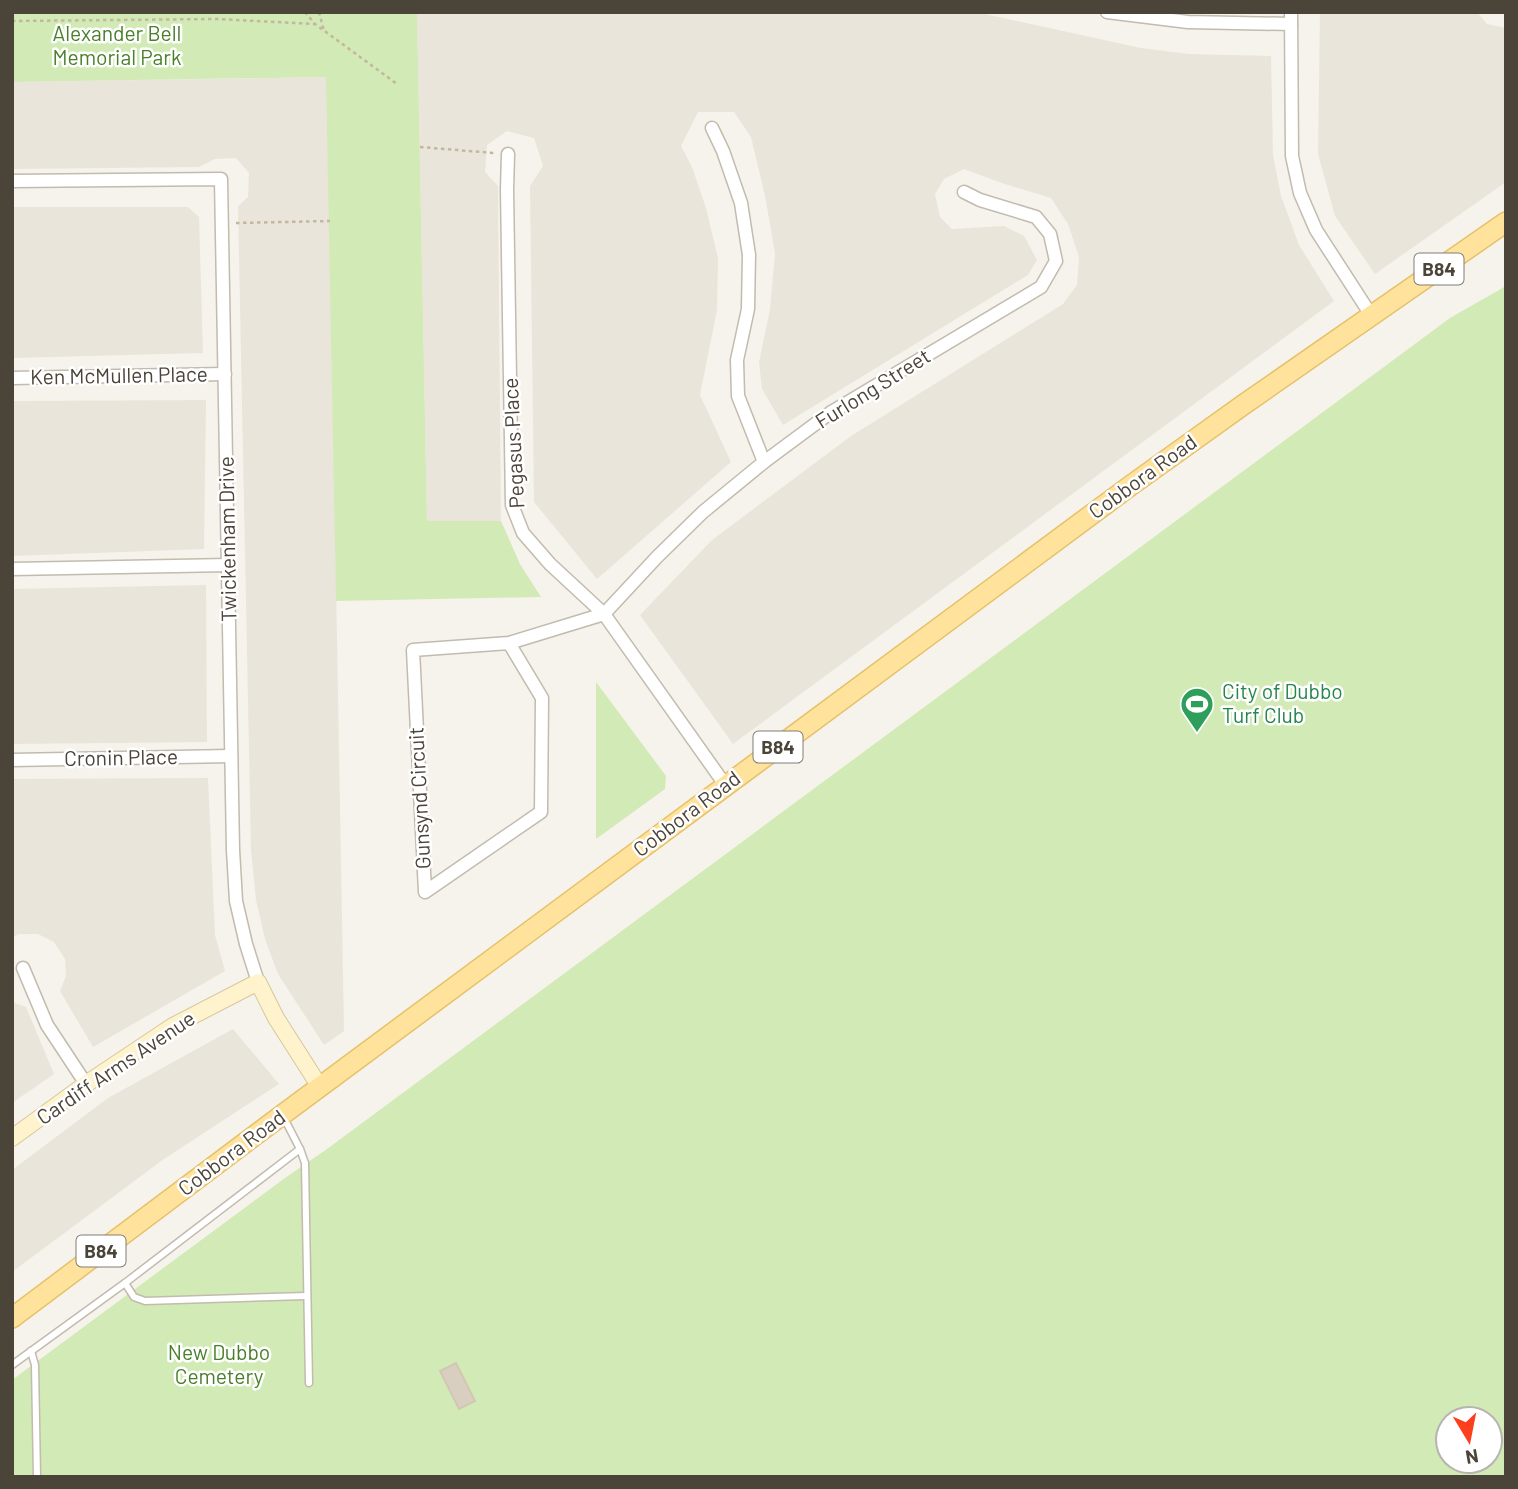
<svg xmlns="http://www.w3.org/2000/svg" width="1518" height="1489" viewBox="0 0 1518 1489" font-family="Barlow,sans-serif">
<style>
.residential{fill:#eae5da}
.green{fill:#d2eab5;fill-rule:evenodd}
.building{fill:#d8cfc1;stroke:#d3c7b4;stroke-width:2}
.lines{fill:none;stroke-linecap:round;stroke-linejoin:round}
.lane-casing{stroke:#c2bbae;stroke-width:9}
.street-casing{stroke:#c2bbae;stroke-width:15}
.secondary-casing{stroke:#d6c79b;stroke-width:18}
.primary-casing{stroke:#e6c16a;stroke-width:22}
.path{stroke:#c4b79f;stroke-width:2.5;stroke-dasharray:3.5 3.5;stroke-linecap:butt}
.lane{stroke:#fff;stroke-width:6}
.street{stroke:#fff;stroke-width:12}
.secondary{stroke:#fff3cd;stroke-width:16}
.primary{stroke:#ffe39c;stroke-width:19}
.labels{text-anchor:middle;stroke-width:5;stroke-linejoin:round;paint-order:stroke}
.shield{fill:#fff;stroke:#817c74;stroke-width:2}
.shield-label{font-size:19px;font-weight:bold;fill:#4b4439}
.park-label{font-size:21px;fill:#4a7f2a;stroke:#fff}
.street-label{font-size:21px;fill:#4b4439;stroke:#fff}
.leisure-label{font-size:21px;fill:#27864d;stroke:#fff;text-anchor:start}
</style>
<rect width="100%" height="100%" fill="#f6f3ec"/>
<!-- residential -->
<g class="residential">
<polygon points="417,12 976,12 1141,48 1189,54 1271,56 1273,155 1281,196 1299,245 1334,301 733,744 640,615 712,540 851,436 1063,304 1077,285 1079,257 1068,224 1051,198 1002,183 964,169 944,179 935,194 940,217 952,229 1004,226 1024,236 1037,260 1028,275 783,425 762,389 759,362 770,310 775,253 765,196 751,137 734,112 698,112 681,146 692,167 706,208 718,258 717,310 700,395 731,462 597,579 534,502 530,186 543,166 534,138 507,131 487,145 485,172 498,186 501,521 427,521"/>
<polygon points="1320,12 1477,12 1487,24 1506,28 1506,182 1375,274 1335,216 1318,154"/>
<polygon points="327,77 344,1031 324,1045 278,974 265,939 256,900 251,850 238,206 248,197 249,173 236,158 215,159 199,167 12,169 12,82"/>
<polygon points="12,207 188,207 199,217 203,353 12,358"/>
<polygon points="206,400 204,549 12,556 12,401"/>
<polygon points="206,585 207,742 12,744 12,589"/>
<polygon points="208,778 215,935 225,971 93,1047 60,991 66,976 65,959 54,942 38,934 19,934 12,938 12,779"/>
<polygon points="12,1002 26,1007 54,1074 12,1103"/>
<polygon points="233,1029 279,1084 164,1159 12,1272 12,1170 108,1098"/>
</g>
<!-- green -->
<g class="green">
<polygon points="12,12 417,12 427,521 501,521 520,564 541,597 336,601 326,77 12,82"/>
<path d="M1506 286V1477H12V1380L285 1178 327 1149 1450 318ZM1448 1419H1490V1461H1448Z"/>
<polygon points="596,682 666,776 665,789 596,839"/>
</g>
<!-- building -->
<polygon class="building" points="456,1363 475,1401 459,1409 440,1371"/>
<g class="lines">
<defs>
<g id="lane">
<polyline points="283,1116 300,1149 305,1163 309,1383"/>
<polyline points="125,1283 134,1297 145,1301 306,1296"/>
<polyline points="31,1351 35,1365 37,1477"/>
<polyline points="12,1365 125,1283 300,1149"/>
</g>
<g id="street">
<polyline points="1107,12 1188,22 1291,24"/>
<polyline points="1291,12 1292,156 1300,193 1316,230 1371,315"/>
<polyline points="712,128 723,151 741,203 749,255 748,309 737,360 738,396 764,462"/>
<polyline points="508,154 507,190 512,505 523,533 550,564 604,614 726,786"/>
<polyline points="12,181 221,179 233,850 236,901 246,944 258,982"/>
<polyline points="12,378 225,374"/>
<polyline points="12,569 229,565"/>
<polyline points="509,643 542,698 541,812 425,892 413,650 509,643 604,614 657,557 703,512 764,462 830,413 1041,287 1056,261 1050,234 1036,217 980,200 964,192"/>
<polyline points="12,760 231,756"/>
<polyline points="23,968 47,1025 86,1084"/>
</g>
<polyline id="secondary" points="12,1138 86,1084 173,1026 258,982 276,1018 320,1087"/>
<polyline id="primary" points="12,1318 282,1115 1130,486 1243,405 1506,222"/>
</defs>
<!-- lane casing -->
<use href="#lane" class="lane-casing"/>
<!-- street casing -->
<use href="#street" class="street-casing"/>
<!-- secondary casing -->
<use href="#secondary" class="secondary-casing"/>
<!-- primary casing -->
<use href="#primary" class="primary-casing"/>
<!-- path -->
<g class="path">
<polyline points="305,12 315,24 397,84"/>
<polyline points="319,12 324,31"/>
<polyline points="12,21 217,19 315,24"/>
<polyline points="420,147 494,153"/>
<polyline points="236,223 330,221"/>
</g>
<!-- lane -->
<use href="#lane" class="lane"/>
<!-- street -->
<use href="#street" class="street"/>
<!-- secondary -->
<use href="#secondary" class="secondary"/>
<!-- primary -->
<use href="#primary" class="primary"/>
</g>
<!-- icons -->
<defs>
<symbol id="stadium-pin" viewBox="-11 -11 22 30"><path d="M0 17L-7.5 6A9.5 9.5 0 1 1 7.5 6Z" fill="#2e9e5b" stroke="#fff"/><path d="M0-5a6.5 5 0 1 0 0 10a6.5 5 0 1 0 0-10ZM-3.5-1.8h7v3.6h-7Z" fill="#fff"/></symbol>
</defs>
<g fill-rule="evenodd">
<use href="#stadium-pin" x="1178" y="685" width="38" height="52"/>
</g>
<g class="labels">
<!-- shield labels -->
<g class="shield">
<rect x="1414.5" y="253.5" width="49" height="31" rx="5"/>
<rect x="753.5" y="731.5" width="49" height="31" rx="5"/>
<rect x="76.5" y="1235.5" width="49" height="31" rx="5"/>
</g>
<g class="shield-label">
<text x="1439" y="276">B84</text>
<text x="778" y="754">B84</text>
<text x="101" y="1258">B84</text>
</g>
<!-- park labels -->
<g class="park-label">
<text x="117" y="41">Alexander Bell<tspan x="117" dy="24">Memorial Park</tspan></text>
<text x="219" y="1360">New Dubbo<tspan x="219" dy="24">Cemetery</tspan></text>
</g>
<!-- street labels -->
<g class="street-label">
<text transform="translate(119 376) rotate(-1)" y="7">Ken McMullen Place</text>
<text transform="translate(873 389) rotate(-32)" y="7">Furlong Street</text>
<text transform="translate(514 443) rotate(-93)" y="7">Pegasus Place</text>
<text transform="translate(1143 477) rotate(-36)" y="7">Cobbora Road</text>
<text transform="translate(228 539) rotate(-91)" y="7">Twickenham Drive</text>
<text transform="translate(121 758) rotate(-1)" y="7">Cronin Place</text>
<text transform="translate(420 798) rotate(-93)" y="7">Gunsynd Circuit</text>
<text transform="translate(687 814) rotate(-37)" y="7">Cobbora Road</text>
<text transform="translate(116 1068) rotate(-34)" y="7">Cardiff Arms Avenue</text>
<text transform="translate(232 1153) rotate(-37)" y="7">Cobbora Road</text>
</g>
<!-- leisure labels -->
<g class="leisure-label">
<text x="1222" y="699">City of Dubbo<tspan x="1222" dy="24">Turf Club</tspan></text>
</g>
</g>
<!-- border -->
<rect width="1518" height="1489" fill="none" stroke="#4b4439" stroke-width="28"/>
<!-- north arrow -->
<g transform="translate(1469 1440) rotate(170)"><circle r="33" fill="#ffffff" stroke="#b7b4b0" stroke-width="2"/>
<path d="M0-5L12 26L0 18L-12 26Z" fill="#fc3f1d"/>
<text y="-10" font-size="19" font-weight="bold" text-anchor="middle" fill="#4b4439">N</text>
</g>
</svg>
